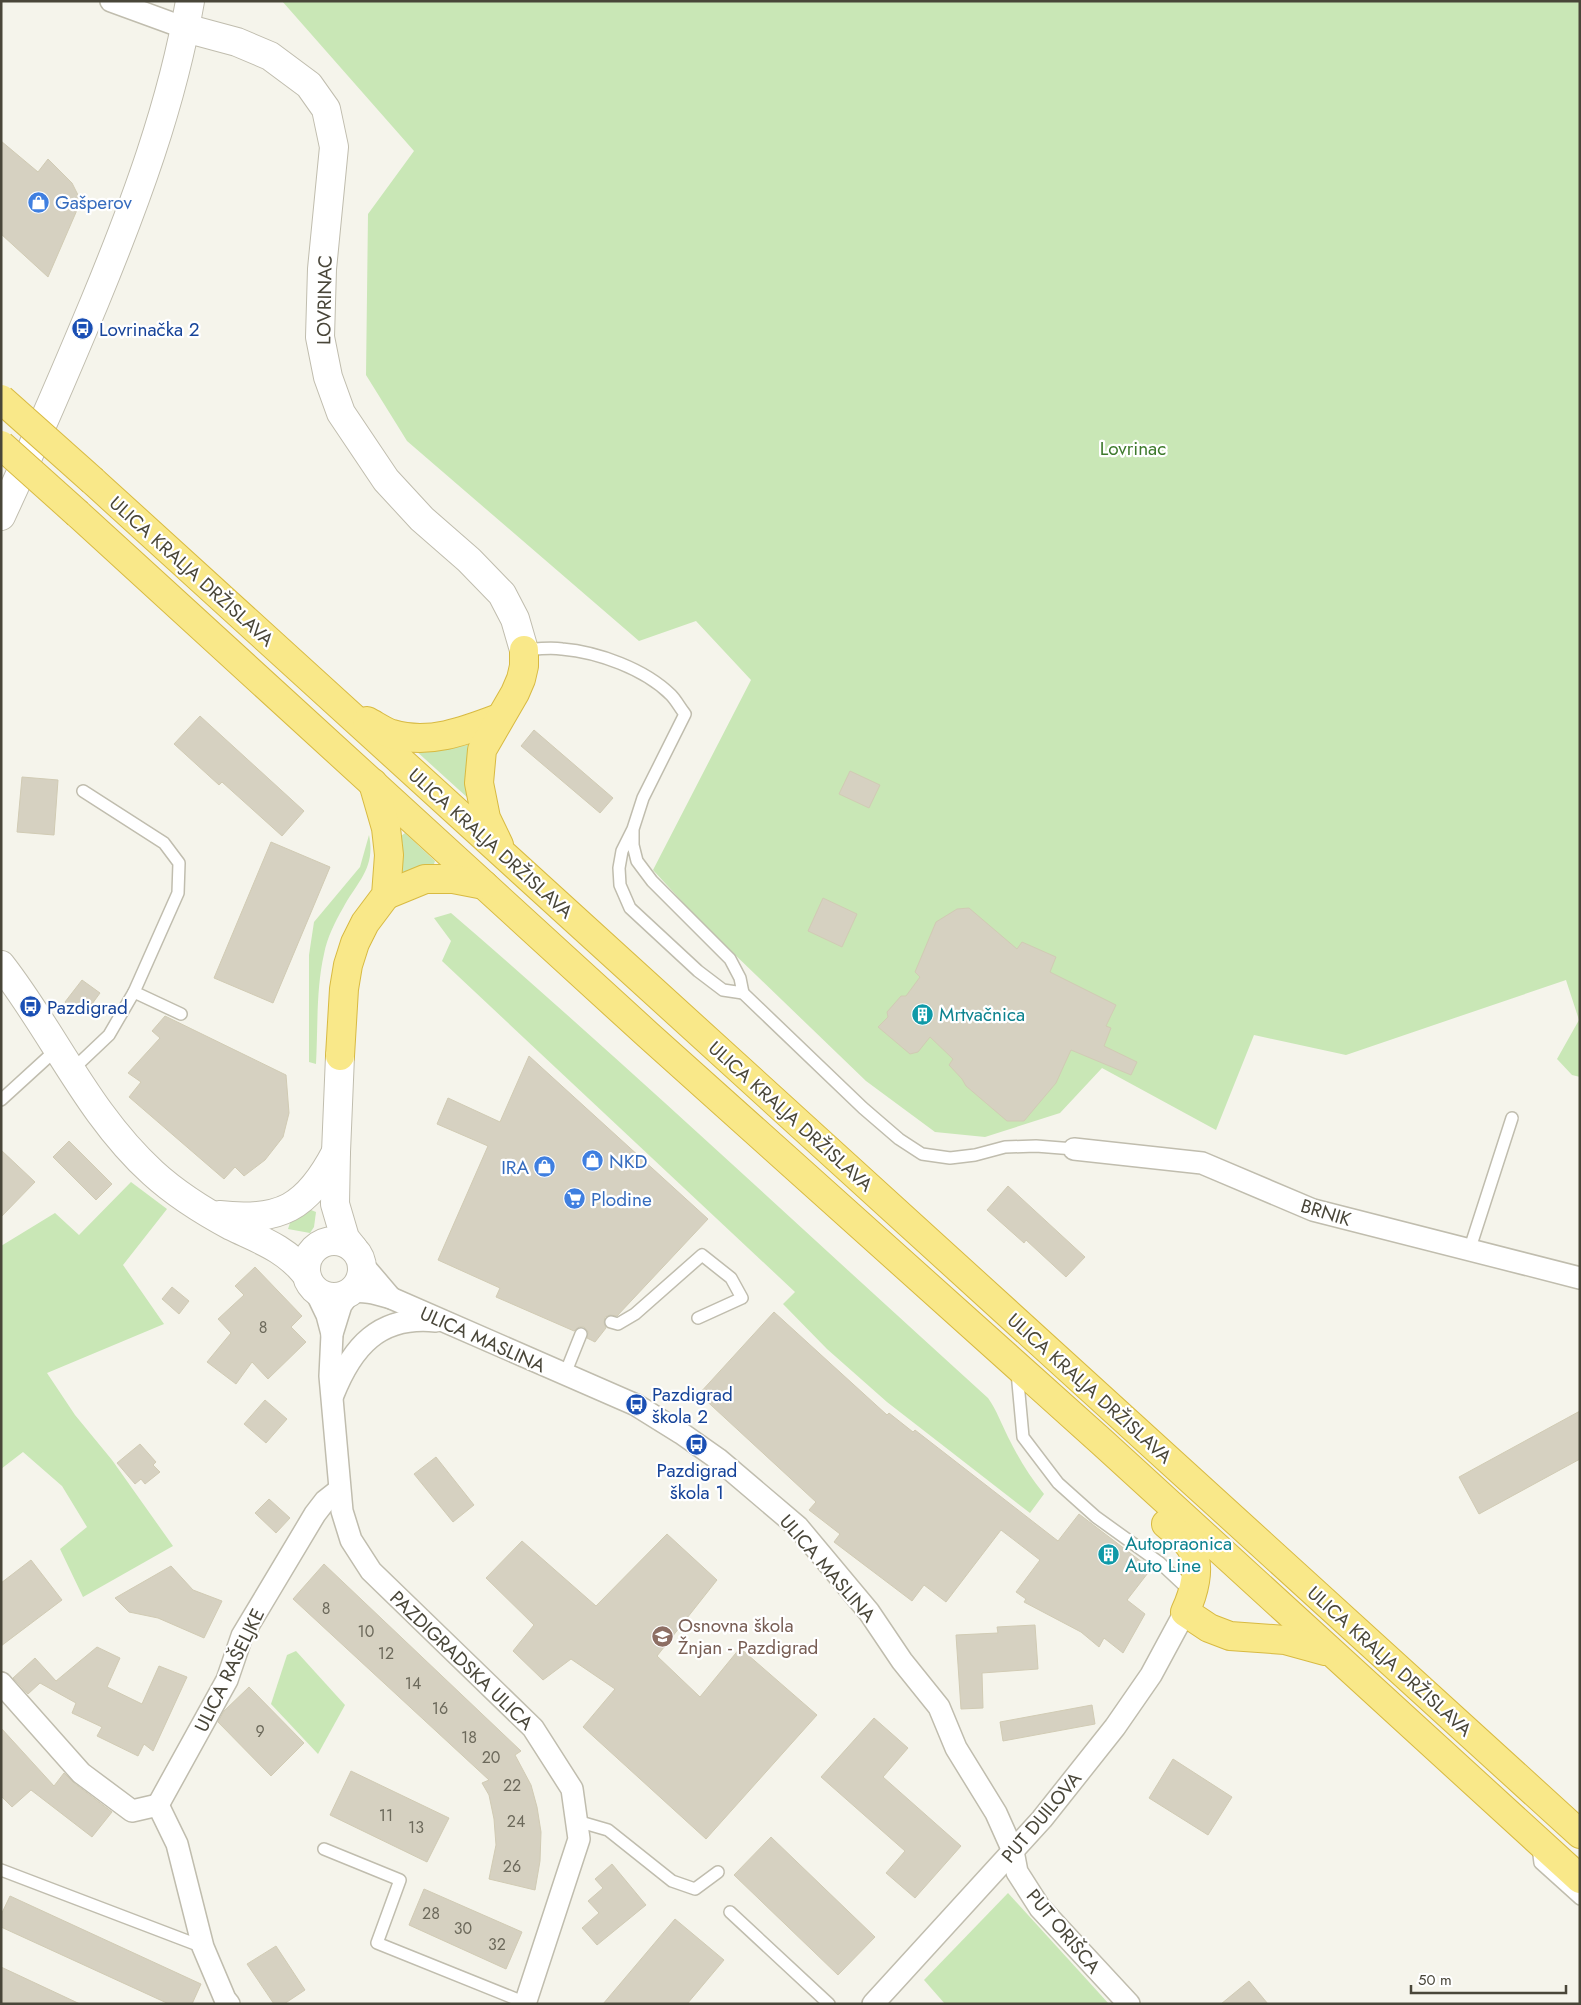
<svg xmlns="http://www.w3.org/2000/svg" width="1581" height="2005" viewBox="0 0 1581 2005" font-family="Jost,sans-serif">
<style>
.green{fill:#c9e7b6}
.building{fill:#d6d1c1;stroke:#d1cbb4}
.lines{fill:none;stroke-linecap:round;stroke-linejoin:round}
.service-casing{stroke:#c0bdae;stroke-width:14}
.minor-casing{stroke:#c0bdae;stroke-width:24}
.tertiary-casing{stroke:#c0bdae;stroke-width:30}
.trunk-casing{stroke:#d8ba42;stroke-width:30}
.service{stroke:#fff;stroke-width:11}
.minor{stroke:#fff;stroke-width:21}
.tertiary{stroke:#fff;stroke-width:28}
.trunk{stroke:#f9e889;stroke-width:28}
.trunk-bridge-casing{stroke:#d8ba42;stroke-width:30;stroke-linecap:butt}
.trunk-bridge{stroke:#f9e889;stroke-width:28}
.labels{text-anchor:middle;stroke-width:4.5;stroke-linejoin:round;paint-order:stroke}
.number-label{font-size:16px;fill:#6c695b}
.shop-label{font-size:19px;fill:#366cbe;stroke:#fff;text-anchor:start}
.street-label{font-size:19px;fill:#494639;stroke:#fff}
.transit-label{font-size:19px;fill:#164399;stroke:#fff;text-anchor:start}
.park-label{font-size:19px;fill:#3e7a2d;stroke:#fff}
.culture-label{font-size:19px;fill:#0d838f;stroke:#fff;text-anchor:start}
.education-label{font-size:19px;fill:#785e54;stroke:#fff;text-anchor:start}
</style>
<rect width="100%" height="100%" fill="#f5f4eb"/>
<!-- green -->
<g class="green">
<polygon points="282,1 1580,1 1580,1077 1572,1075 1557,1059 1579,1020 1566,980 1346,1055 1254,1035 1216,1130 1102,1068 1060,1113 985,1137 935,1132 866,1081 699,920 653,870 751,680 696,621 639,641 407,441 366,375 368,214 414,151"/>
<polygon points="472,744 469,799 414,749 442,750"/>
<polygon points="405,833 435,861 433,867 399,874 403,848 401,836"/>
<path d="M369 835C376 868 357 882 343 908 335 922 327 938 324 954 316 989 318 1028 316 1064L309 1062V955L314 922 360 867Z"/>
<path d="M451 913C633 1070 809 1236 988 1398 997 1411 1001 1423 1008 1437 1018 1457 1029 1476 1044 1494L1030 1513 887 1402 827 1349 783 1304 795 1292 442 961 451 941 434 918Z"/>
<polygon points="131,1182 167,1209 123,1265 164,1324 47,1373 75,1415 112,1460 173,1546 83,1597 60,1549 87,1527 62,1486 23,1452 1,1469 1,1246 55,1213 79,1235"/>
<polygon points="311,1210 316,1212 314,1227 310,1233 288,1229 291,1220"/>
<polygon points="296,1651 345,1705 318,1754 271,1704 287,1655"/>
<polygon points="1008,1893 1109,2004 945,2004 924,1980"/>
</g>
<!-- building -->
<g class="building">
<polygon points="1,141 38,172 48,159 72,183 78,195 77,210 48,277 1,234"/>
<polygon points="200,716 304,811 282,836 222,782 219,785 174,744"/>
<polygon points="534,730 613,798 600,813 521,746"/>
<polygon points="850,771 880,785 869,808 839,794"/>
<polygon points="22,777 58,780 54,835 17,832"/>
<polygon points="271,842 330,867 273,1003 214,978"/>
<polygon points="823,898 857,914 842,947 808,931"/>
<polygon points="969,908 1017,949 1022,942 1056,957 1050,972 1116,1005 1106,1026 1111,1028 1104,1046 1137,1062 1131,1075 1071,1050 1056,1083 1024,1121 1007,1121 966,1086 962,1079 949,1065 953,1059 930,1037 918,1052 910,1054 878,1027 888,1017 887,1012 901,996 906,996 920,977 915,972 936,922 957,909"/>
<polygon points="82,980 100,993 84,1015 65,1002"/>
<polygon points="165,1016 286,1075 289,1113 283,1137 265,1160 244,1176 235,1167 224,1179 129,1097 141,1082 128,1073 160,1038 152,1031"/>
<polygon points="529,1056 708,1219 617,1316 610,1315 605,1317 604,1323 606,1328 595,1342 587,1338 588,1332 584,1327 579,1327 574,1331 496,1297 500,1288 438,1260 488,1146 437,1124 448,1098 500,1122"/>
<polygon points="69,1141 112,1184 96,1200 53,1157"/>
<polygon points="1,1150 35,1182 1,1217"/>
<polygon points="1008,1186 1085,1257 1066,1277 1026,1240 1024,1243 987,1210"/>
<polygon points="255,1267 302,1316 291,1327 306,1342 268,1379 252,1362 236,1384 207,1362 231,1333 218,1319 244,1295 235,1286"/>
<polygon points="172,1287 189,1301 179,1314 162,1299"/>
<polygon points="774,1312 887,1415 889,1413 913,1432 915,1430 1058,1541 1079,1514 1151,1569 1127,1600 1145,1614 1123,1653 1104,1638 1099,1647 1081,1632 1024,1602 1026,1599 1016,1592 1040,1560 1001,1530 946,1602 924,1585 912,1601 834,1542 840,1534 809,1510 816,1502 699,1394"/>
<polygon points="265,1400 287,1419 266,1443 244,1424"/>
<polygon points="1580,1411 1580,1459 1479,1514 1459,1477"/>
<polygon points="140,1444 156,1462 153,1465 160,1472 145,1484 141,1479 135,1484 117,1463"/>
<polygon points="436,1457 474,1505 453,1522 414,1474"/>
<polygon points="269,1499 290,1518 276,1533 255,1513"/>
<polygon points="667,1534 717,1580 657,1656 700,1697 740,1648 817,1715 706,1839 583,1727 615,1689 571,1659 543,1680 513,1651 534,1625 486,1578 522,1541 596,1606"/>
<polygon points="31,1560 62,1600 1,1646 1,1583"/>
<polygon points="324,1564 521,1751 515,1755 531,1785 537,1807 541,1832 540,1861 535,1890 489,1879 496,1845 494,1819 489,1795 482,1783 489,1780 293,1599"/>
<polygon points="171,1566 193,1590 222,1601 204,1638 158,1618 129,1612 115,1598"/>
<polygon points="1035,1625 1038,1669 982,1673 983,1708 961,1709 956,1635 998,1633 997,1627"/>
<polygon points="97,1647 120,1658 107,1687 142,1704 159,1666 187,1677 153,1751 144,1744 138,1756 97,1736 102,1727 72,1713 76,1703 40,1683 28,1694 13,1678 35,1658 56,1681"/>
<polygon points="249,1687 304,1743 271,1776 218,1722 224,1711"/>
<polygon points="1092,1705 1095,1724 1003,1741 1000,1722"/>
<polygon points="874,1718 908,1748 883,1777 961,1846 915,1898 886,1873 905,1851 821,1777"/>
<polygon points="1,1728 54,1786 64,1773 74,1783 112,1812 92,1837 31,1790 12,1807 1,1796"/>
<polygon points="1173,1759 1232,1797 1208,1835 1149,1798"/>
<polygon points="351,1771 449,1818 427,1862 330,1815"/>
<polygon points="771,1837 875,1937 838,1975 734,1875"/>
<polygon points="612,1864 646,1905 597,1945 582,1928 599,1913 588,1901 603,1888 595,1879"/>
<polygon points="424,1889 522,1932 506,1969 409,1925"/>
<polygon points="10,1896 201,1984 192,2004 169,2004 1,1927 1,1915"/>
<polygon points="675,1919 724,1960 687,2004 603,2004"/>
<polygon points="276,1946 305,1990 284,2004 274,2004 247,1964"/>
<polygon points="1,1967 80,2004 1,2004"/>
<polygon points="1249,1981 1268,2004 1221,2004"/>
</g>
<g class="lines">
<defs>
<g id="service">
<path d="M524 650C536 649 550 647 562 649 598 652 645 669 671 695 676 700 680 708 685 714L643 798 633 829 622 851 619 868 620 885 630 908 698 971 723 990 743 993 740 978 730 959 652 881 637 861 633 845V829"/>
<polyline points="83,791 164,843 179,863 178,893 134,992 181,1014"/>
<polyline points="743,993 863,1108 899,1139 922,1154 950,1158 975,1155 1005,1147 1036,1146 1074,1149"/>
<polyline points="71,1071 109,1035 134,992"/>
<polyline points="1,1100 58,1048"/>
<polyline points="1469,1251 1512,1118"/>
<polyline points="611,1322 618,1324 635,1314 702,1255 731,1278 742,1298 698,1318"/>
<polyline points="1017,1372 1023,1437 1058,1483 1096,1517 1160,1563 1192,1593"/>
<polyline points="565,1374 581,1334"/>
<polyline points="577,1821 608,1830 672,1881 695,1889 718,1872"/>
<polyline points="1538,1847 1540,1863 1580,1899"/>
<polyline points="324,1849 400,1880 377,1943 526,2003"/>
<polyline points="1,1870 203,1947"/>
<polyline points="730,1912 829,2004"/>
</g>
<g id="minor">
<polyline points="111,1 185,28"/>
<polyline points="1074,1149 1202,1163 1313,1210 1580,1278"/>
<polyline points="362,1264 391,1298"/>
<polyline points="315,1290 327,1315 332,1334"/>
<path d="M351 1292C365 1290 377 1294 391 1298L636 1405 681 1433 718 1459 798 1527 869 1612 902 1661 939 1707 956 1748 996 1813 1013 1851 1017 1872 1040 1908 1129 2004"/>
<polyline points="349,1294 341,1305 332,1334 330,1376 342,1511 351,1540 371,1571 533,1728 572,1789 579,1839 525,2004"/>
<path d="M333 1395C352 1347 379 1315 436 1321"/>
<polyline points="1,1683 81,1773 132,1811 158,1805"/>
<polyline points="158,1805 227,1680 242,1636 315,1514 325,1501 339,1490"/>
<polyline points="158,1805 177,1844 203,1947 225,1999 229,2004"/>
<polyline points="873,2004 1042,1819 1115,1727 1151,1675 1185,1612"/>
</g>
<g id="tertiary">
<polyline points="185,28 237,42 270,56 309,85 326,109 334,147 322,269 320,337 328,377 341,413 386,480 422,519 469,560 502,594 515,619 524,650"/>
<path d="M1 516C34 445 65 373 95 301 135 204 172 105 190 1"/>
<path d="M1 965C54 1033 88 1114 153 1173 176 1194 203 1211 231 1226 260 1240 285 1248 306 1274"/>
<polyline points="340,1056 336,1152 335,1204 345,1238 353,1248"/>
<path d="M219 1215C280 1222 307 1208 336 1152"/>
<circle cx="334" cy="1269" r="28"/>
</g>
<g id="trunk">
<polyline points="93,481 1580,1834"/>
<polyline points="78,514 647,1034 1103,1443 1580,1879"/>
<path d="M367 721C375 725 383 731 392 734 429 745 465 731 499 718"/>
<polyline points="499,845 486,818 479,783 482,750 515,693 521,679 524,666 524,650"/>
<polyline points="386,895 425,879 453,879 484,885"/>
<polyline points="340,1056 344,989 348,965 355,943 365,923 386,895 389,855 386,828 373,783"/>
<path d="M1166 1524C1174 1531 1186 1539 1191 1548 1202 1567 1193 1595 1185 1612L1209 1628 1230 1636 1285 1640 1325 1651"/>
</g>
</defs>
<!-- service casing -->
<use href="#service" class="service-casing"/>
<!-- minor casing -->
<use href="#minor" class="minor-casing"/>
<!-- tertiary casing -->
<use href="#tertiary" class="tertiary-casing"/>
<!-- trunk casing -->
<use href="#trunk" class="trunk-casing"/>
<!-- service -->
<use href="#service" class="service"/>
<!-- minor -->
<use href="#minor" class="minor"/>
<!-- tertiary -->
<use href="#tertiary" class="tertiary"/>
<!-- trunk -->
<use href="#trunk" class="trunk"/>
<defs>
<g id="trunk-bridge">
<polyline points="1,399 93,481"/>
<polyline points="1,445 78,514"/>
</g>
</defs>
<!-- trunk-bridge casing -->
<use href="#trunk-bridge" class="trunk-bridge-casing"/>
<!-- trunk-bridge -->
<use href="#trunk-bridge" class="trunk-bridge"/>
</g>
<!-- icons -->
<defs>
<symbol id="shop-disc" viewBox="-11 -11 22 22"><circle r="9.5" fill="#3f7fe0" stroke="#fff"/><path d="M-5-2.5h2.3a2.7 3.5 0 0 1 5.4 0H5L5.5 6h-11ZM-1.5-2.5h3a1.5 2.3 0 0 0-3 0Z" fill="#fff"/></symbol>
<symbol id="bus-disc" viewBox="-11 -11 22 22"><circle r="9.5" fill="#1a4fb4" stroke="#fff"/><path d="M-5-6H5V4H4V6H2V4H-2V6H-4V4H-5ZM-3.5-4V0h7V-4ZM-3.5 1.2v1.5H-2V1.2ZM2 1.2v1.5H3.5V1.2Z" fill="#fff"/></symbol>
<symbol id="building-disc" viewBox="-11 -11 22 22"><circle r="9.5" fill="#0f9aa8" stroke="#fff"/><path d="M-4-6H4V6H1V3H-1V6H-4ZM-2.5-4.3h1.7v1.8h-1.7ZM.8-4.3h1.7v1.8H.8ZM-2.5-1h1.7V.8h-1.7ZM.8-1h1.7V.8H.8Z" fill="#fff"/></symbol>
<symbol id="supermarket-disc" viewBox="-11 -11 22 22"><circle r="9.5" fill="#3f7fe0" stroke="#fff"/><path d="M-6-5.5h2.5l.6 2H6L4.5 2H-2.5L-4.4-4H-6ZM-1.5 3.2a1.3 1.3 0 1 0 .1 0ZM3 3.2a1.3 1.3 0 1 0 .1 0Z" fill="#fff"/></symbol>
<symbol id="school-disc" viewBox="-11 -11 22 22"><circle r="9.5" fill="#8d6e63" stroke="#fff"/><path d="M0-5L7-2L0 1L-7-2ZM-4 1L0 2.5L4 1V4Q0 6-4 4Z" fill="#fff"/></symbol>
</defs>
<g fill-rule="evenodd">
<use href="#shop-disc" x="26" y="190" width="25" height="25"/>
<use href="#bus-disc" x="70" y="316" width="25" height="25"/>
<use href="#bus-disc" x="18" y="994" width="25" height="25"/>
<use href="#building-disc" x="910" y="1002" width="25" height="25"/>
<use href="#shop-disc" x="580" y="1148" width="25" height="25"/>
<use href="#shop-disc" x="532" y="1154" width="25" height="25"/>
<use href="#supermarket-disc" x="562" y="1186" width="25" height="25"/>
<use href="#bus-disc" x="624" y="1392" width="25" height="25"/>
<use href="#bus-disc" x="684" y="1432" width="25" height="25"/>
<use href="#building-disc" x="1096" y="1542" width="25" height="25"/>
<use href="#school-disc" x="650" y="1624" width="25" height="25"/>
</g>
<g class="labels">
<!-- number labels -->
<g class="number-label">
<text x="263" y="1333">8</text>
<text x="326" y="1614">8</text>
<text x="366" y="1637">10</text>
<text x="386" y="1659">12</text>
<text x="413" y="1689">14</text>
<text x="440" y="1714">16</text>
<text x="260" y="1737">9</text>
<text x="469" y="1743">18</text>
<text x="491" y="1763">20</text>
<text x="512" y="1791">22</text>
<text x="386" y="1821">11</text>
<text x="516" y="1827">24</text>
<text x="416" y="1833">13</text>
<text x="512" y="1872">26</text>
<text x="431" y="1919">28</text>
<text x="463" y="1934">30</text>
<text x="497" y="1950">32</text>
</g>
<!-- shop labels -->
<g class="shop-label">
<text x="55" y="209">Gašperov</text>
<text x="609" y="1168">NKD</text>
<text x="529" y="1174" text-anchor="end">IRA</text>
<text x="591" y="1206">Plodine</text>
</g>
<!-- street labels -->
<g class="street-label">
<text transform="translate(324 300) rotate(-89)" y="7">LOVRINAC</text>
<text transform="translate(192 571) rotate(42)" y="7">ULICA KRALJA DRŽISLAVA</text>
<text transform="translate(491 843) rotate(42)" y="7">ULICA KRALJA DRŽISLAVA</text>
<text transform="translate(791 1116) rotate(42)" y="7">ULICA KRALJA DRŽISLAVA</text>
<text transform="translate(1326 1212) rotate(17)" y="7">BRNIK</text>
<text transform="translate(483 1339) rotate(24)" y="7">ULICA MASLINA</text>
<text transform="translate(1090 1388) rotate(42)" y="7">ULICA KRALJA DRŽISLAVA</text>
<text transform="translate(828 1568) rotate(49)" y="7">ULICA MASLINA</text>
<text transform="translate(462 1660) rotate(44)" y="7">PAZDIGRADSKA ULICA</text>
<text transform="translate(1390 1661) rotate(42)" y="7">ULICA KRALJA DRŽISLAVA</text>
<text transform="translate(229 1670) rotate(-64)" y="7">ULICA RAŠELJKE</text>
<text transform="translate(1041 1817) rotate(-50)" y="7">PUT DUILOVA</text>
<text transform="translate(1064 1931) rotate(50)" y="7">PUT ORIŠCA</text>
</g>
<!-- transit labels -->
<g class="transit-label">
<text x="99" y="336">Lovrinačka 2</text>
<text x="47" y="1014">Pazdigrad</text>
<text x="652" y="1401">Pazdigrad<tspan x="652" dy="22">škola 2</tspan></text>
<text x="697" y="1477" text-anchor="middle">Pazdigrad<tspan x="697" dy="22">škola 1</tspan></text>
</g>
<!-- park labels -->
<g class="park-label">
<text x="1133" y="455">Lovrinac</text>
</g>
<!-- culture labels -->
<g class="culture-label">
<text x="939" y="1021">Mrtvačnica</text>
<text x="1125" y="1550">Autopraonica<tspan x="1125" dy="22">Auto Line</tspan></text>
</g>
<!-- education labels -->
<g class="education-label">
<text x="678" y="1632">Osnovna škola<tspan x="678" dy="22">Žnjan - Pazdigrad</tspan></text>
</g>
</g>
<!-- border -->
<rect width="1581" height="2005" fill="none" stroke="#494639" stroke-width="5"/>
<!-- scale -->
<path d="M1411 1985v8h155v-8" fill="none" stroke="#494639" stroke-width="2.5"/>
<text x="1418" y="1985" font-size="15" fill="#494639" stroke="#ffffff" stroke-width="4" paint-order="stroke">50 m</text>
</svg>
